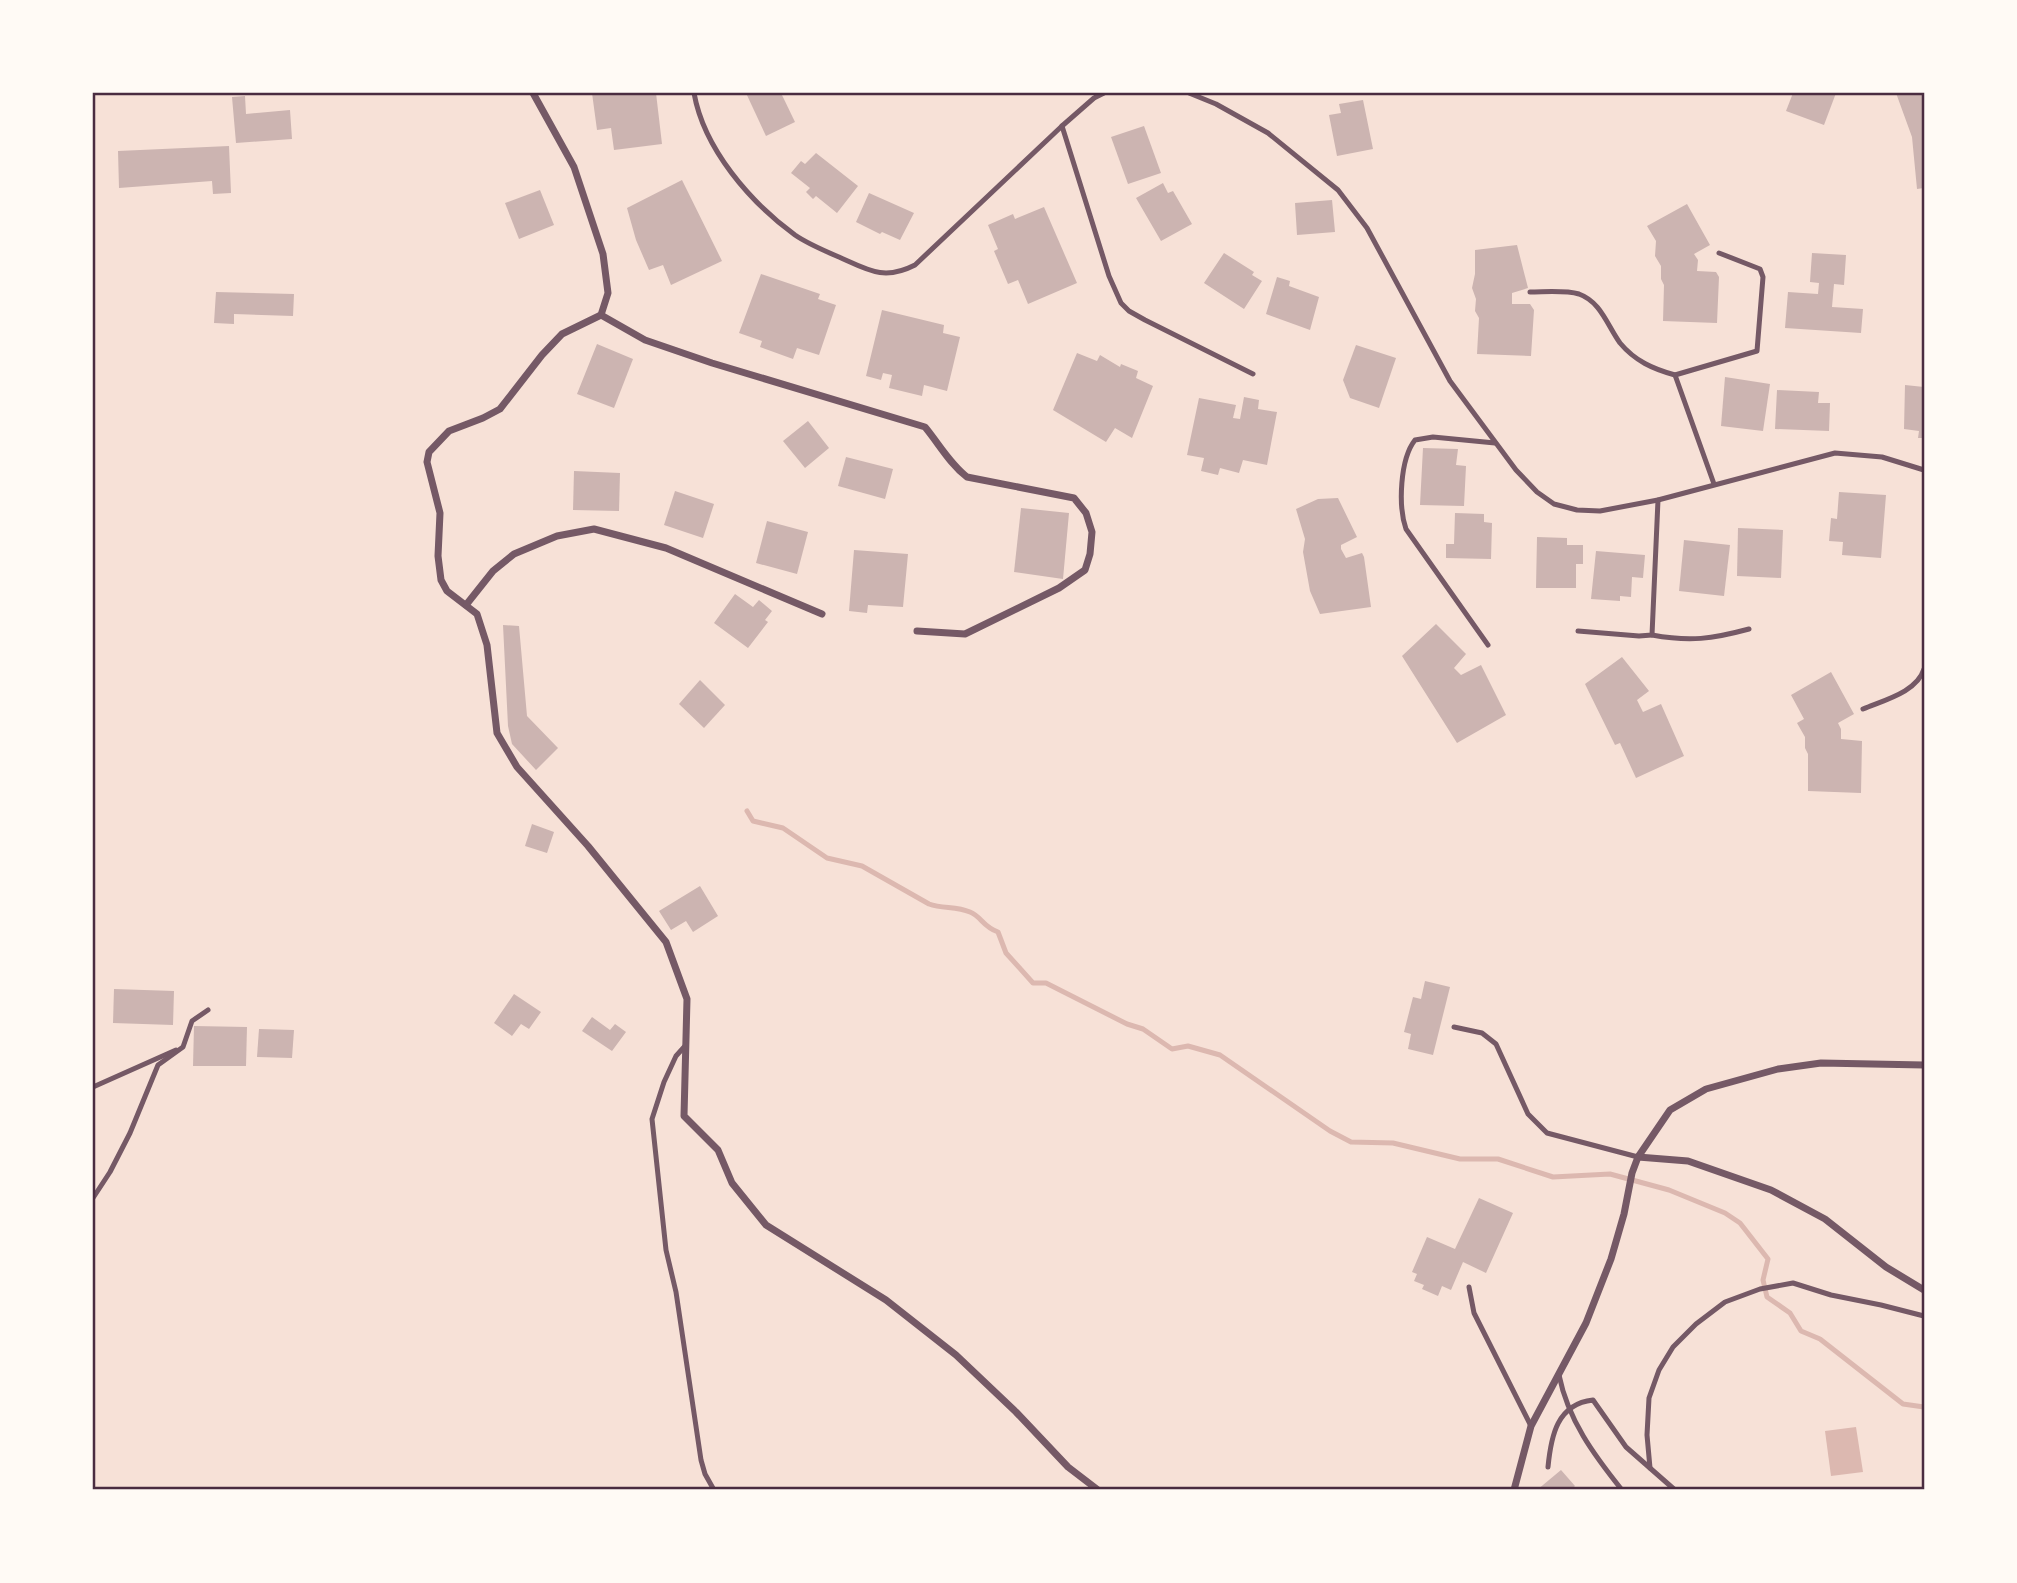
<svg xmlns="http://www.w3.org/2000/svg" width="2017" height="1583" viewBox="0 0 2017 1583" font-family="Mulish,sans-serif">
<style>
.water{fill:#dcb8b0}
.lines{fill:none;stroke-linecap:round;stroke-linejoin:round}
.stream{stroke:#dcb8b0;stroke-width:5}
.building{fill:#ccb4b1}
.service{stroke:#755966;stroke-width:5}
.minor{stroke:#755966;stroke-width:7}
.neatline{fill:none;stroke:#4a2c40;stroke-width:2.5}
</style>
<rect width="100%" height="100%" fill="#f7e1d7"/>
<!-- water -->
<polygon class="water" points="1856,1427 1863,1472 1831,1476 1825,1431"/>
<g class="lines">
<!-- stream -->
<path class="stream" d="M747 811 753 821 783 828 827 858 862 866 929 904C943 909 956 906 970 912 982 917 982 926 998 932L1006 953 1033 983H1046L1127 1024 1143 1029 1172 1049 1188 1046 1220 1055 1330 1131 1351 1142 1393 1143 1460 1159H1498L1553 1177 1610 1174 1669 1190 1725 1213 1740 1223 1768 1259 1763 1280 1767 1297 1790 1313 1801 1331 1820 1339 1903 1404 1924 1407"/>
</g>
<!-- building -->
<g class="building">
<polygon points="592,93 656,93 662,144 614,150 611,128 597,130"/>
<polygon points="746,93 781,93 795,122 766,136"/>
<polygon points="1793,93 1836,93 1824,125 1786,111"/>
<polygon points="1896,93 1924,93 1924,188 1917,189 1912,137"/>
<polygon points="245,96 246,114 290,110 292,139 236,143 232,97"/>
<polygon points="1363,100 1373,149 1337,156 1329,115 1341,113 1339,104"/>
<polygon points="1144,126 1161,173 1128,184 1111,137"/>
<polygon points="229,146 231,193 213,194 212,181 119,188 118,151"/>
<polygon points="816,153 858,186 837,213 816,196 813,199 806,192 810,188 791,173 801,161 805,164"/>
<polygon points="682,180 722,261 671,285 663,265 649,270 636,240 627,208"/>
<polygon points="1163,183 1168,193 1173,191 1192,224 1161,241 1136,198"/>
<polygon points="540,190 554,225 519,239 505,203"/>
<polygon points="869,193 914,213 900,240 882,232 880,234 856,222"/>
<polygon points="1332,200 1335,232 1297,235 1295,203"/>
<polygon points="1687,204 1710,245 1694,254 1698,260 1697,271 1716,272 1719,277 1717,323 1663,321 1664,285 1661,279 1661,266 1655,256 1656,241 1647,226"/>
<polygon points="1044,207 1077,283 1028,304 1018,280 1008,284 994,251 998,249 988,225 1013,214 1015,219"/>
<polygon points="1517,245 1528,288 1512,293 1512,304 1530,304 1534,310 1531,356 1477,354 1479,318 1475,311 1476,299 1472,288 1475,274 1475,250"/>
<polygon points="1224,253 1254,272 1252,275 1262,281 1244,309 1204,283"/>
<polygon points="1812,253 1846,255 1844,285 1834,284 1832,307 1863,309 1861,333 1785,328 1788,292 1818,294 1819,283 1810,282"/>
<polygon points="761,274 820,294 818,299 836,305 819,355 797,348 793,359 760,347 762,341 739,333"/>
<polygon points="1277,277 1290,281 1289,286 1319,297 1310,330 1266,314"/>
<polygon points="216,292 294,294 293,316 234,314 234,324 214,323"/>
<polygon points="882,310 944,325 943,333 960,337 947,391 924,385 922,396 889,388 892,375 883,373 881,380 866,376"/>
<polygon points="597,344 633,359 614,408 577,394"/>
<polygon points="1356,345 1396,358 1379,408 1350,398 1343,380"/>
<polygon points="1077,353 1097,361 1100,355 1120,367 1121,364 1138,371 1136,378 1153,386 1132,438 1115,428 1106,442 1053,410"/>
<polygon points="1725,377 1770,384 1763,431 1721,426"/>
<polygon points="1905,385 1924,387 1924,438 1918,438 1919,431 1904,429"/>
<polygon points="1777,390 1819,392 1818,403 1830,403 1829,431 1775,429"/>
<polygon points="1244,397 1259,400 1258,409 1277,412 1267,465 1243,460 1239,473 1220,468 1218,475 1201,471 1204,458 1187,455 1199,398 1236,405 1233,418 1240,419"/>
<polygon points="808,421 829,448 805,468 783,441"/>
<polygon points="1423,448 1458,449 1456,465 1466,466 1464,506 1420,505"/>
<polygon points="846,457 893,469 885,499 838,486"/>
<polygon points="574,471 620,473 619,511 573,510"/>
<polygon points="675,491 714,504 703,538 664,525"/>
<polygon points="1839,492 1886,495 1881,558 1842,555 1843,542 1829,541 1831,518 1837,519"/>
<polygon points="1338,498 1357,537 1341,545 1341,549 1346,558 1362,553 1364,557 1371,607 1320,614 1310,591 1303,552 1305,539 1296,509 1318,499"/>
<polygon points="1021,508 1069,513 1063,579 1014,572"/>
<polygon points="1455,513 1484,514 1484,522 1492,523 1491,559 1446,558 1446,544 1454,544"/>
<polygon points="767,521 808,532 797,574 756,563"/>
<polygon points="1738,528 1783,530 1781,578 1737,576"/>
<polygon points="1537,537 1567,538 1567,545 1583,545 1583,564 1576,564 1576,588 1536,588"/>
<polygon points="1684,540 1730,545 1724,596 1679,591"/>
<polygon points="854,550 908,554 903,607 868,605 867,613 849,611"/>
<polygon points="1596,551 1645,555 1643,578 1632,577 1631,597 1620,596 1620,601 1591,599"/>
<polygon points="735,594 753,607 759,600 772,611 765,620 768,622 748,648 714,623"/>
<polygon points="1436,624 1466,654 1454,668 1461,675 1481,665 1506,715 1457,743 1402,656"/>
<polygon points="503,625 519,626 527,716 558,748 536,770 512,744 508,726"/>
<polygon points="1622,657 1649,691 1637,700 1643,712 1661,704 1684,756 1636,778 1620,743 1615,745 1585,684"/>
<polygon points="1831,672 1854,714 1838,723 1841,729 1841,739 1862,741 1861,793 1808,791 1808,754 1805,748 1805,737 1797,723 1804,719 1791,695"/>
<polygon points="700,680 725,705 704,728 679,704"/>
<polygon points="532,824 554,832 547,853 525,846"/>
<polygon points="700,886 718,916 693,932 686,921 671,930 659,911"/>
<polygon points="1425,981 1450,987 1433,1055 1408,1049 1411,1034 1404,1032 1413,997 1421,999"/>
<polygon points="114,989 174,991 173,1025 113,1023"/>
<polygon points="514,994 541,1012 529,1029 521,1024 512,1036 494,1023"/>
<polygon points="592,1017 610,1030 615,1024 626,1032 612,1051 582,1031"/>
<polygon points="194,1026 247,1027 246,1066 193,1066"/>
<polygon points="259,1029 294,1030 292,1058 257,1057"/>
<polygon points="1479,1198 1513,1213 1486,1273 1463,1262 1451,1290 1442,1286 1438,1296 1422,1289 1424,1285 1414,1281 1417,1274 1412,1272 1427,1237 1455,1249"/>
<polygon points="1561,1470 1575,1486 1571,1490 1537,1490"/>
</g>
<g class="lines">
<!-- service -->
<g class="service">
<path d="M694 93C704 149 750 202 795 235 808 244 825 251 839 257 868 270 884 281 915 265L1062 126 1094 98 1104 93"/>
<polyline points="1189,93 1216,104 1268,133 1338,190 1367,228 1450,381 1516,470 1537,492 1554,504 1577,510 1600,511 1658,500 1835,453 1882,457 1924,470"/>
<polyline points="1062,126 1109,276 1121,303 1129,311 1145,320 1253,374"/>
<path d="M1530 292C1545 292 1565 290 1579 294 1601 302 1607 325 1620 343 1635 361 1653 369 1675 375L1714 484"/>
<polyline points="1675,375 1757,351 1763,277 1760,269 1719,253"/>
<polyline points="1578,631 1639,636 1652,635 1658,500"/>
<path d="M1652 635C1690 642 1712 639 1749 629"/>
<path d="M1488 645 1406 529C1398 506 1400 459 1415 440L1433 437 1495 443"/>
<path d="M1863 709C1884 700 1917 692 1924 669"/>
<polyline points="1454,1027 1482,1033 1496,1044 1528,1114 1547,1133 1638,1157"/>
<polyline points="685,1046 676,1056 664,1082 652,1119 666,1250 676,1292 701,1460 705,1474 714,1490"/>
<polyline points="93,1087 176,1050"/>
<polyline points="93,1198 110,1172 130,1133 158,1065 183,1047 192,1021 208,1010"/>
<polyline points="1469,1287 1474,1313 1531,1426"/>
<path d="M1559 1375C1568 1420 1594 1455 1622 1490"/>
<path d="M1548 1467C1551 1436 1557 1404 1593 1400L1626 1447 1675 1490"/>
<polyline points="1650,1468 1647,1435 1649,1398 1659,1370 1673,1347 1696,1324 1725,1302 1760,1289 1793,1283 1831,1295 1881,1305 1924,1316"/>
</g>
<!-- minor -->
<g class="minor">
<polyline points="533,93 574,167 603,254 608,293 601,315 562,334 542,355 500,409 483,418 449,431 429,452 427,462 440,513 438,556 441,580 447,591 477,614 487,645 497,733 517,767 588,846 666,942 687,999 684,1116 718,1150 732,1183 766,1225 886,1300 956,1355 1016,1412 1068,1467 1098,1490"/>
<path d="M601 315 645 340 712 363 925 427C939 444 950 464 967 477L1074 498 1086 513 1092 532 1090 554 1085 570 1059 588 965 634 917 631"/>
<polyline points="466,605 493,571 514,554 557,536 594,529 666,548 822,614"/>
<polyline points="1638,1157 1688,1161 1771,1190 1825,1219 1886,1267 1924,1290"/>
<polyline points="1514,1490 1531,1426 1586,1323 1611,1259 1624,1214 1632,1173 1638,1157 1670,1110 1706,1089 1778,1069 1821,1063 1924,1065"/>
</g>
</g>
<!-- border -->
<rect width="2017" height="1583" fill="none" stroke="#fffaf5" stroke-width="189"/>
<rect x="94" y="94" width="1829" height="1394" class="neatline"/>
</svg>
